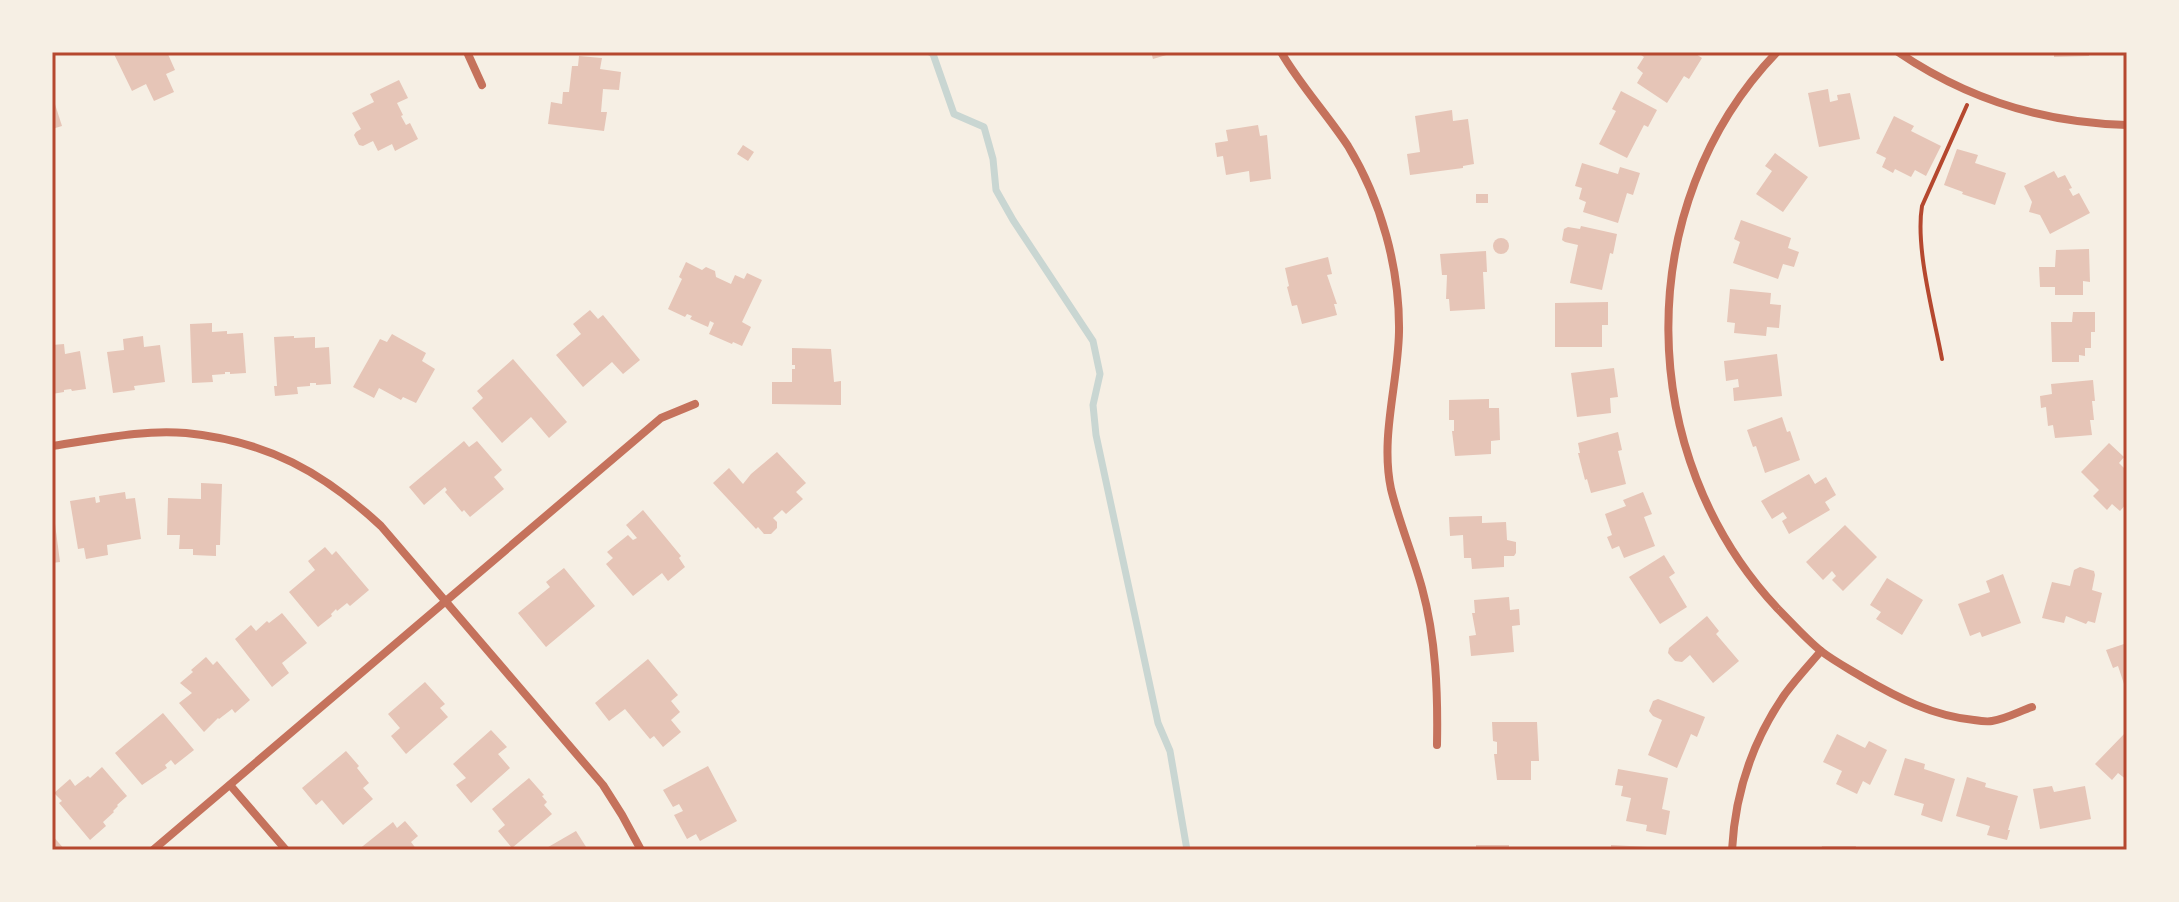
<svg xmlns="http://www.w3.org/2000/svg" width="2179" height="902" viewBox="0 0 2179 902" font-family="'Source Serif 4',serif">
<style>
.lines{fill:none;stroke-linecap:round;stroke-linejoin:round}
.stream{stroke:#c9d6d2;stroke-width:7}
.building{fill:#e6c5b7}
.path{stroke:#b5482f;stroke-width:4}
.minor{stroke:#c5725c;stroke-width:8}
.neatline{fill:none;stroke:#b5482f;stroke-width:3}
</style>
<rect width="100%" height="100%" fill="#f6efe4"/>
<g class="lines">
<!-- stream -->
<polyline class="stream" points="930,52 933,54 954,114 984,127 993,159 996,190 1013,220 1093,341 1100,374 1093,405 1096,435 1158,723 1170,751 1187,850"/>
</g>
<!-- building -->
<g class="building">
<polygon points="113,52 167,52 175,70 166,74 174,92 154,101 146,84 132,91"/>
<polygon points="1151,52 1173,52 1173,53 1153,59"/>
<polygon points="1643,52 1693,52 1702,58 1689,79 1684,76 1667,103 1637,83 1643,73 1637,68 1644,57 1641,55"/>
<polygon points="2054,52 2089,52 2089,56 2054,57"/>
<polygon points="579,56 602,58 600,69 621,72 619,90 603,89 601,112 607,112 604,131 548,124 551,102 562,104 563,92 569,92 572,66 578,66"/>
<polygon points="399,80 408,98 397,103 403,115 401,116 406,125 410,123 418,139 395,151 392,144 378,151 373,141 363,146 359,145 354,135 356,132 361,129 352,113 374,102 370,94"/>
<polygon points="1828,89 1830,102 1838,100 1837,95 1850,93 1860,139 1819,147 1808,93"/>
<polygon points="1621,91 1657,110 1648,127 1644,125 1627,158 1599,144 1616,111 1612,109"/>
<polygon points="52,95 62,126 52,129"/>
<polygon points="1452,110 1453,121 1468,119 1474,164 1463,166 1463,168 1410,175 1407,154 1420,152 1415,116"/>
<polygon points="1894,116 1914,126 1911,131 1941,146 1926,176 1915,170 1911,177 1895,169 1893,173 1882,167 1886,158 1876,153"/>
<polygon points="1258,125 1260,136 1267,135 1271,179 1250,182 1249,171 1226,175 1223,156 1217,157 1215,143 1228,141 1226,130"/>
<polygon points="743,145 754,152 748,161 737,154"/>
<polygon points="1957,149 1978,155 1975,163 2006,173 1995,205 1962,194 1963,192 1944,185"/>
<polygon points="1775,153 1808,177 1783,212 1756,194 1772,171 1765,166"/>
<polygon points="1582,163 1618,174 1620,167 1640,173 1633,195 1627,193 1618,223 1583,212 1586,202 1579,199 1582,188 1575,186"/>
<polygon points="2054,171 2058,178 2065,175 2072,188 2069,189 2073,196 2079,193 2090,213 2050,234 2040,215 2029,212 2032,202 2024,186"/>
<rect x="1476" y="194" width="12" height="9"/>
<polygon points="1741,220 1791,238 1788,248 1799,252 1794,267 1783,264 1778,279 1733,263 1740,242 1734,239"/>
<polygon points="1581,226 1617,234 1613,254 1610,253 1602,290 1570,283 1578,245 1565,242 1562,240 1564,229 1568,227 1580,229"/>
<circle cx="1501" cy="246" r="8"/>
<polygon points="2089,249 2090,282 2083,281 2083,295 2055,295 2055,287 2040,287 2039,267 2055,267 2056,250"/>
<polygon points="1486,251 1487,272 1483,272 1485,309 1450,311 1449,299 1446,299 1447,275 1442,275 1440,254"/>
<polygon points="1328,257 1332,274 1327,275 1337,304 1334,304 1337,315 1302,324 1297,305 1292,306 1287,287 1289,286 1285,268"/>
<polygon points="686,262 702,270 706,267 715,271 716,277 731,284 735,275 744,279 747,273 762,280 742,322 751,327 742,346 733,342 732,344 709,334 714,323 710,321 708,327 690,319 692,316 687,314 685,317 668,309 682,279 679,277"/>
<polygon points="1730,289 1771,293 1770,304 1781,305 1779,328 1767,327 1766,336 1734,333 1735,323 1727,322"/>
<polygon points="1608,302 1608,325 1602,325 1602,347 1555,347 1555,303"/>
<polygon points="590,310 598,319 603,315 640,360 623,374 612,362 583,387 556,355 581,334 573,324"/>
<polygon points="2073,312 2095,312 2095,332 2091,332 2091,348 2085,348 2085,356 2079,355 2079,362 2052,362 2051,322 2072,322"/>
<polygon points="212,323 212,332 227,331 227,334 243,333 246,373 230,374 230,372 225,372 225,374 212,375 213,382 192,383 190,324"/>
<polygon points="392,334 426,353 422,361 435,369 416,403 403,397 401,400 379,388 374,398 353,387 380,339 387,342"/>
<polygon points="143,336 144,347 160,345 165,382 134,386 135,390 113,393 107,352 124,350 123,339"/>
<polygon points="294,336 294,338 315,337 315,348 329,347 331,384 316,385 316,383 310,383 310,386 297,387 298,394 275,396 274,386 277,386 274,337"/>
<polygon points="64,344 65,354 80,351 86,389 72,391 71,389 64,390 64,392 52,394 52,345"/>
<polygon points="792,348 831,349 834,382 841,381 841,405 772,404 772,382 792,382 792,369 795,369 795,365 792,365"/>
<polygon points="1777,354 1782,396 1734,401 1733,388 1739,387 1738,379 1726,381 1724,361"/>
<polygon points="513,359 567,422 549,438 531,417 502,443 472,408 483,398 477,391"/>
<polygon points="1614,368 1618,397 1610,398 1611,413 1577,417 1571,373"/>
<polygon points="2093,380 2095,401 2092,401 2094,420 2090,420 2092,435 2055,438 2053,425 2048,426 2046,407 2041,408 2040,396 2052,394 2051,384"/>
<polygon points="1489,399 1489,408 1499,408 1500,440 1491,441 1491,454 1455,456 1452,431 1454,431 1454,420 1449,420 1449,400"/>
<polygon points="1782,417 1787,432 1790,431 1800,460 1765,473 1756,446 1753,447 1747,430"/>
<polygon points="1618,432 1622,450 1618,451 1626,484 1591,493 1587,479 1585,480 1578,453 1580,453 1578,443"/>
<polygon points="464,441 469,447 477,441 502,470 494,477 504,489 470,517 464,510 462,512 445,492 447,490 445,487 424,505 409,487"/>
<polygon points="2109,443 2124,457 2119,463 2127,471 2127,503 2120,511 2112,504 2107,510 2093,496 2099,490 2081,472"/>
<polygon points="777,452 806,483 796,492 803,499 786,514 782,510 773,518 777,522 777,528 771,534 764,534 758,527 756,529 713,483 729,468 743,484 751,474"/>
<polygon points="1809,474 1815,484 1826,477 1836,495 1825,502 1830,510 1789,534 1782,521 1787,518 1783,512 1772,519 1761,501"/>
<polygon points="201,483 222,484 220,545 216,545 216,556 193,555 193,549 179,549 180,535 167,535 168,498 201,499"/>
<polygon points="125,492 126,499 135,498 141,539 107,545 108,555 86,559 84,548 78,549 70,501 95,497 96,503 100,502 99,496"/>
<polygon points="1643,492 1652,514 1644,517 1655,546 1624,558 1619,546 1612,549 1607,537 1612,535 1605,514 1626,506 1623,500"/>
<polygon points="643,510 681,556 679,558 685,567 668,581 662,573 633,596 606,564 613,558 607,552 628,535 633,540 637,538 626,525"/>
<polygon points="52,516 54,516 60,562 52,563"/>
<polygon points="1482,516 1482,523 1506,522 1507,540 1516,542 1516,553 1514,556 1504,556 1504,567 1472,569 1471,558 1464,558 1463,535 1450,536 1449,517"/>
<polygon points="1845,525 1877,557 1843,591 1832,580 1836,576 1832,571 1823,580 1806,562"/>
<polygon points="325,547 332,555 336,551 369,590 350,606 347,603 337,611 336,609 331,614 332,616 318,627 289,592 315,570 308,561"/>
<polygon points="1664,555 1675,573 1669,577 1687,607 1660,624 1629,577"/>
<polygon points="2080,567 2094,571 2095,575 2092,590 2102,593 2095,623 2088,621 2086,624 2066,616 2064,623 2042,618 2052,582 2070,586 2074,570"/>
<polygon points="564,568 595,606 546,647 518,613 550,587 546,582"/>
<polygon points="2003,574 2021,623 1982,637 1980,632 1970,636 1958,604 1990,592 1986,581"/>
<polygon points="1887,578 1923,600 1902,635 1876,619 1881,612 1870,605"/>
<polygon points="1509,597 1510,610 1519,609 1520,625 1512,626 1514,652 1471,656 1469,636 1476,635 1472,613 1475,613 1474,600"/>
<polygon points="282,613 307,643 282,663 289,673 272,687 235,639 251,625 256,631 267,621 269,623"/>
<polygon points="1707,616 1719,631 1716,634 1739,661 1713,683 1690,655 1682,662 1675,661 1668,653 1669,648"/>
<polygon points="2127,643 2127,693 2118,666 2113,668 2106,650"/>
<polygon points="206,657 213,665 217,661 250,700 235,713 232,709 219,719 218,718 204,732 179,703 192,693 180,683 193,672 191,670"/>
<polygon points="648,659 678,695 671,701 680,712 671,720 681,732 663,747 654,736 650,739 625,709 609,721 595,703"/>
<polygon points="425,682 445,704 440,708 448,717 406,754 391,736 400,728 388,714"/>
<polygon points="1658,699 1705,717 1697,737 1691,734 1677,768 1648,755 1662,720 1653,716 1649,711 1653,701"/>
<polygon points="163,713 194,750 175,765 171,760 165,765 167,768 142,785 115,753"/>
<polygon points="1492,722 1537,722 1539,761 1531,761 1531,780 1497,780 1494,754 1497,754 1497,742 1493,741"/>
<polygon points="491,730 507,747 498,754 510,768 471,803 456,785 466,778 453,764"/>
<polygon points="2127,731 2127,780 2118,773 2112,780 2095,764"/>
<polygon points="1837,734 1865,748 1869,741 1887,750 1870,785 1863,781 1857,794 1836,784 1842,771 1823,762"/>
<polygon points="346,751 359,766 357,768 369,783 363,788 373,799 343,825 322,800 316,805 302,788"/>
<polygon points="1905,758 1925,764 1924,769 1955,779 1942,822 1921,815 1924,804 1894,795"/>
<polygon points="708,766 737,821 700,841 696,834 687,839 674,815 683,811 679,804 673,807 663,790"/>
<polygon points="102,767 127,796 117,805 118,806 113,811 114,812 103,822 106,826 90,840 59,803 62,801 54,793 70,779 75,786 88,776 90,778"/>
<polygon points="1618,769 1668,778 1662,809 1670,811 1666,835 1646,831 1647,825 1626,821 1631,798 1621,796 1623,786 1615,785"/>
<polygon points="1967,777 1986,783 1985,787 2018,796 2008,830 2010,830 2007,840 1987,835 1990,826 1956,816"/>
<polygon points="529,778 544,795 542,796 547,802 544,805 552,814 512,848 498,831 505,825 492,809"/>
<polygon points="2052,786 2054,792 2085,786 2091,819 2040,829 2033,789"/>
<polygon points="405,821 418,836 411,842 417,850 358,850 393,822 397,828"/>
<polygon points="576,831 588,850 543,850"/>
<polygon points="52,835 65,850 52,850"/>
<rect x="1476" y="845" width="33" height="5"/>
<polygon points="1611,845 1648,847 1648,850 1611,850"/>
<polygon points="1822,846 1856,846 1855,850 1821,850"/>
</g>
<g class="lines">
<!-- path -->
<path class="path" d="M1942 359C1934 316 1915 248 1922 206L1967 105"/>
<!-- minor -->
<g class="minor">
<polyline points="467,52 482,85"/>
<path d="M1281 52C1300 85 1327 114 1348 146 1381 200 1400 269 1399 332 1398 384 1380 437 1391 489 1399 522 1413 555 1422 588 1436 639 1438 692 1437 745"/>
<path d="M1777 52C1630 205 1634 456 1778 609 1792 623 1806 639 1821 651 1834 661 1849 669 1862 677 1898 698 1933 716 1974 720 1980 721 1987 722 1992 721 2006 719 2020 711 2032 707"/>
<path d="M1898 52C1967 99 2044 123 2127 125"/>
<path d="M52 446C95 440 142 429 186 433 267 441 323 472 381 526L603 785 622 815 641 850"/>
<polyline points="230,785 286,850"/>
<polyline points="153,850 661,418 695,404"/>
<path d="M1732 850C1735 794 1753 740 1785 694 1796 679 1809 665 1821 651"/>
</g>
</g>
<!-- border -->
<rect width="2179" height="902" fill="none" stroke="#f6efe4" stroke-width="108"/>
<rect x="54" y="54" width="2071" height="794" class="neatline"/>
</svg>
